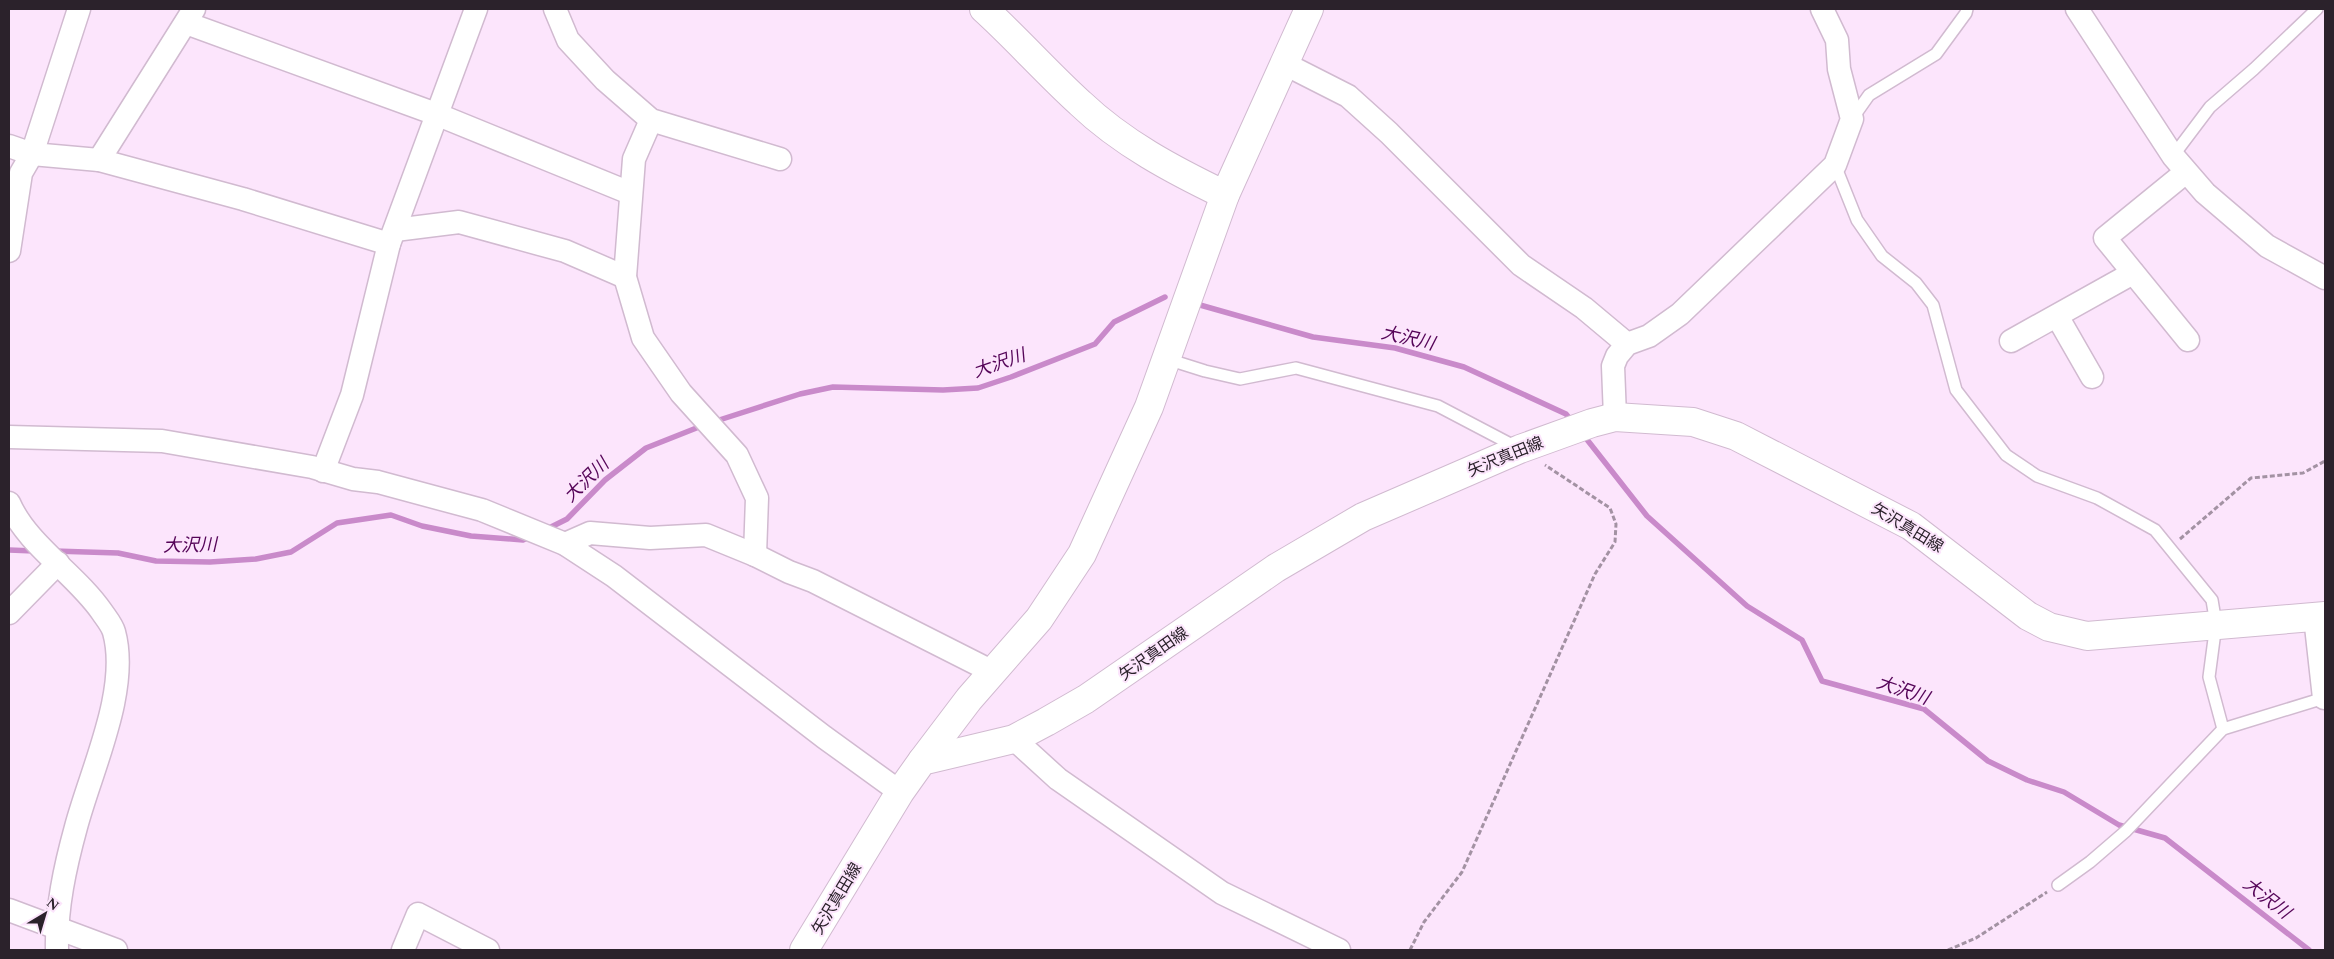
<svg xmlns="http://www.w3.org/2000/svg" width="2334" height="959" viewBox="0 0 2334 959" font-family="Spectral,'Noto Sans JP',serif">
<style>
.lines{fill:none;stroke-linecap:round;stroke-linejoin:round}
.stream{stroke:#c98aca;stroke-width:5.5}
.lane-casing{stroke:#d1bad0;stroke-width:14}
.street-casing{stroke:#d1bad0;stroke-width:25}
.secondary-casing{stroke:#d1bad0;stroke-width:30}
.path{stroke:#a392a3;stroke-width:3;stroke-dasharray:5 2.5;stroke-linecap:butt}
.lane{stroke:#fff;stroke-width:11}
.street{stroke:#fff;stroke-width:22}
.secondary{stroke:#fff;stroke-width:28}
.labels{text-anchor:middle;stroke-width:4;stroke-linejoin:round;paint-order:stroke}
.street-label{font-size:16px;fill:#2b222b;stroke:#fce5fc}
.water-label{font-size:18px;font-style:italic;fill:#550558;stroke:#fce5fc}
</style>
<rect width="100%" height="100%" fill="#fce5fc"/>
<g class="lines">
<!-- stream -->
<g class="stream">
<polyline points="1200,305 1313,337 1395,348 1464,367 1566,414 1570,419"/>
<polyline points="713,422 800,394 833,387 943,390 978,388 1011,377 1095,344 1114,322 1165,297"/>
<polyline points="1585,437 1647,516 1747,606 1802,640 1822,681 1924,709 1988,761 2027,780 2064,792 2119,825 2165,838 2309,950"/>
<polyline points="545,530 567,519 605,480 646,448 704,425"/>
<polyline points="9,550 34,551"/>
<polyline points="54,551 118,553 156,561 210,562 256,559 291,552 337,523 391,515 422,526 471,536 523,540 530,537"/>
</g>
<defs>
<g id="lane">
<polyline points="1852,119 1869,95 1936,54 1966,13 1967,9"/>
<polyline points="2173,156 2210,107 2254,69 2317,9"/>
<polyline points="1835,165 1857,220 1882,256 1916,283 1933,305 1956,390 2006,455 2037,476 2097,498 2155,530 2212,600 2216,624 2209,677 2223,729"/>
<polyline points="1167,359 1205,371 1240,379 1296,368 1438,406 1518,448"/>
<polyline points="2058,885 2090,862 2126,831 2223,729 2324,698"/>
</g>
<g id="street">
<polyline points="555,9 568,40 605,80 651,120 780,159"/>
<polyline points="2077,9 2173,156 2205,193 2267,246 2325,278"/>
<polyline points="186,23 436,114 630,193"/>
<polyline points="1283,63 1348,96 1389,133 1521,265 1584,308 1627,344"/>
<polyline points="651,120 634,159 625,277 643,338 681,393 737,455 757,498 755,555"/>
<polyline points="9,146 32,154 99,160 243,199 389,244"/>
<polyline points="99,160 194,9"/>
<polyline points="2186,172 2105,238 2188,340"/>
<polyline points="395,230 459,222 565,251 625,277"/>
<polyline points="9,251 21,173 32,154 79,9"/>
<polyline points="2057,316 2092,377"/>
<polyline points="2011,341 2133,273"/>
<polyline points="1615,417 1613,366 1617,356 1627,344 1649,336 1680,314 1835,165 1852,119 1839,69 1837,40 1822,9"/>
<polyline points="9,437 162,441 312,467 353,479 378,482 482,510 565,544 614,576 824,737 900,792"/>
<polyline points="323,471 352,395 389,244 476,9"/>
<path d="M9 503C27 545 76 574 102 612 106 618 112 625 114 632 130 690 91 770 76 827 65 867 56 908 57 950"/>
<polyline points="565,544 590,533 650,538 706,535 755,555 789,572 813,581 993,672"/>
<polyline points="9,613 58,563"/>
<polyline points="2315,617 2324,698"/>
<polyline points="1014,739 1058,779 1222,893 1339,950"/>
<polyline points="9,910 116,950"/>
<polyline points="403,950 418,914 488,950"/>
</g>
<g id="secondary">
<path d="M984 9C1017 39 1047 73 1080 103 1122 143 1173 170 1225 195"/>
<polyline points="922,761 969,699 1039,619 1082,554 1149,407 1225,195 1309,9"/>
<polyline points="804,950 900,792 922,761 1014,739 1046,722 1086,699 1276,568 1363,517 1520,449 1592,423 1615,417 1693,422 1736,436 1911,526 2028,616 2049,627 2087,636 2325,616"/>
</g>
</defs>
<!-- lane casing -->
<use href="#lane" class="lane-casing"/>
<!-- street casing -->
<use href="#street" class="street-casing"/>
<!-- secondary casing -->
<use href="#secondary" class="secondary-casing"/>
<!-- path -->
<g class="path">
<polyline points="2180,539 2251,478 2303,473 2325,461"/>
<polyline points="1410,950 1424,922 1462,872 1595,574 1615,542 1616,524 1610,508 1545,465"/>
<polyline points="1948,950 1976,938 2047,892"/>
</g>
<!-- lane -->
<use href="#lane" class="lane"/>
<!-- street -->
<use href="#street" class="street"/>
<!-- secondary -->
<use href="#secondary" class="secondary"/>
</g>
<g class="labels">
<!-- street labels -->
<g class="street-label">
<text transform="translate(1505 456) rotate(-22)" y="6">矢沢真田線</text>
<text transform="translate(1908 527) rotate(31)" y="6">矢沢真田線</text>
<text transform="translate(1153 653) rotate(-35)" y="6">矢沢真田線</text>
<text transform="translate(836 898) rotate(-59)" y="6">矢沢真田線</text>
</g>
<!-- water labels -->
<g class="water-label">
<text transform="translate(1408 338) rotate(13)" y="6">大沢川</text>
<text transform="translate(999 363) rotate(-19)" y="6">大沢川</text>
<text transform="translate(586 480) rotate(-44)" y="6">大沢川</text>
<text transform="translate(190 545) rotate(-1)" y="6">大沢川</text>
<text transform="translate(1903 690) rotate(19)" y="6">大沢川</text>
<text transform="translate(2267 898) rotate(38)" y="6">大沢川</text>
</g>
</g>
<!-- border -->
<rect width="2334" height="959" fill="none" stroke="#2b222b" stroke-width="20"/>
<!-- north arrow -->
<g transform="translate(45 914) rotate(38)" stroke="#fce5fc" stroke-width="4" paint-order="stroke">
<path d="M0-4L9 19L0 12L-9 19Z" fill="#2b222b"/>
<text y="-8" font-size="14" font-weight="bold" text-anchor="middle" fill="#2b222b">N</text>
</g>
</svg>
